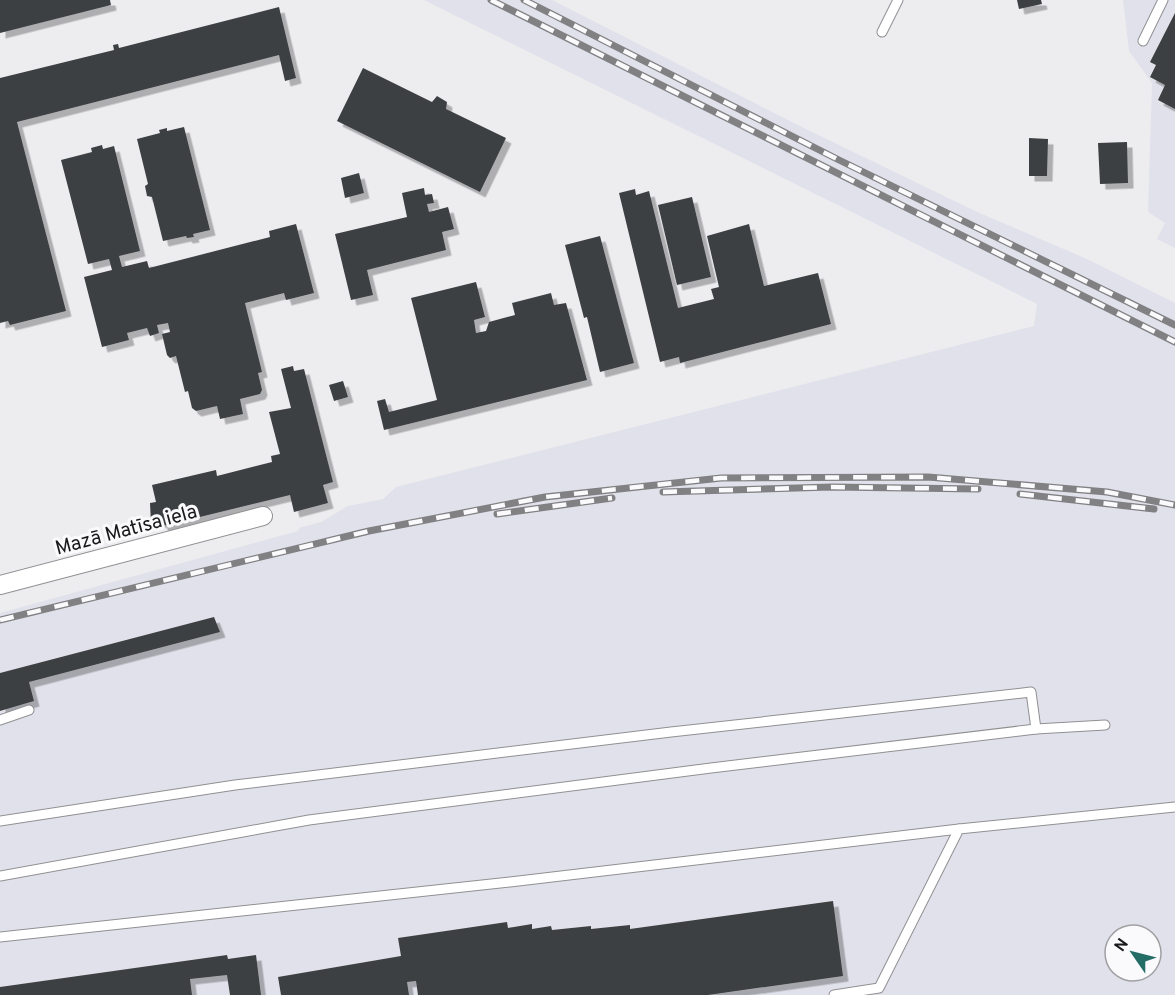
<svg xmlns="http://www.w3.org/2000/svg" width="1175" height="995" viewBox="0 0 1175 995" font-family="Overpass,sans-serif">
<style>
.built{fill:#e1e1eb;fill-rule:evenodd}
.building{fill:#3e4042;filter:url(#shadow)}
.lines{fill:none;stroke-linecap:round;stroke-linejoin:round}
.lane-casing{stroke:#909093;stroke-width:11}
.street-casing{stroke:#909093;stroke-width:20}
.lane{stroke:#fff;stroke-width:9}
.street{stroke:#fff;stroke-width:18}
.rail-casing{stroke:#818183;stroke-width:7}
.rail{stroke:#fafafd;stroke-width:4.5;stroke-dasharray:14;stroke-linecap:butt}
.labels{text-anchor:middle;stroke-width:6;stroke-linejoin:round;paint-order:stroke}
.street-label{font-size:20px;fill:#181819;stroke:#fafafd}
</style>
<defs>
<filter id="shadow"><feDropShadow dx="5.5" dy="5.5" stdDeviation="0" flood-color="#0004"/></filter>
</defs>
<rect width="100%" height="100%" fill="#ededf0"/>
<!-- built -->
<g class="built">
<path d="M424 0H552L804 128 975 211 1087 259 1175 303V995H0V613L298 531 299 528 321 522 348 506 383 499 396 487 1034 326 1037 304ZM1115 935H1151V971H1115Z"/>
<polygon points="1123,0 1175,0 1175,248 1157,239 1165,223 1148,212 1152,83 1129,51"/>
</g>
<!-- building -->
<g class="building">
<polygon points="0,0 110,0 111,5 0,33"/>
<polygon points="1017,0 1041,0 1042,4 1019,9"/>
<polygon points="279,7 296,78 285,81 279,55 17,122 66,311 10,325 8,321 0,323 0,78 114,50 113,45 118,44 119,48"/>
<polygon points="1175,13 1175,109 1158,100 1165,85 1150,77 1156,65 1150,62"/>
<polygon points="363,68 432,102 437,96 447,102 446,109 506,138 480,192 337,121"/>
<polygon points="184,127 210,230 193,234 194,237 187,238 186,236 163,241 152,197 147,196 145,186 148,184 137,139 160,133 159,130 167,128 167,131"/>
<polygon points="1029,138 1048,139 1047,176 1029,176"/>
<polygon points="1127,142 1128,183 1100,184 1098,143"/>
<polygon points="102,145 103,149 114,146 140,251 119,256 122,267 147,261 149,268 270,237 269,231 296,224 314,293 286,300 284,293 245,303 262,372 258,373 262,390 260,394 240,399 243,414 220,419 217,406 196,411 192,408 188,391 185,392 176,356 170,358 167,355 162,334 170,332 168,323 157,325 159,333 150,336 147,328 127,333 129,340 102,347 84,277 112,270 109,259 88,264 61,160 92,152 91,148"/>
<polygon points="359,173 364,193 345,198 341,178"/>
<polygon points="424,188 425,195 432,194 434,203 427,204 429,212 448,207 454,229 442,232 446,250 367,270 373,295 351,300 335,234 407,217 402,193"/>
<polygon points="635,189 636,195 649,191 678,308 714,299 711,289 719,287 707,236 749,224 764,286 818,273 831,324 680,363 679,357 660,362 619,193"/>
<polygon points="692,197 711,277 677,285 658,205"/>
<polygon points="600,236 634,363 600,372 587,317 584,318 565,245"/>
<polygon points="476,282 485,317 474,320 476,333 486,331 489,322 515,315 512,303 551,293 554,305 566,303 587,380 384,430 377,401 385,399 389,412 437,400 411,298"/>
<polygon points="293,366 294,371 304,369 333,482 323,485 328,503 294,512 290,495 163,526 161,522 151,524 150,503 156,502 152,485 216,470 217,476 272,462 271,456 280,454 269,412 291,408 281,369"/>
<polygon points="343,381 348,397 334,401 329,385"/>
<polygon points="214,617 220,632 29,682 34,701 0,711 0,673"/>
<polygon points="833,901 843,976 708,995 418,995 416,981 407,982 409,995 281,995 278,977 401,956 398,938 507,922 508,928 532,924 532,929 551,926 552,930 591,926 591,929 630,925 630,929"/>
<polygon points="227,955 228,959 256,955 261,995 230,995 227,975 190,979 192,995 0,995 0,987"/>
</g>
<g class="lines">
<defs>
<g id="lane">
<polyline points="882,32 898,0"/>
<polyline points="1143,41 1163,0"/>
<polyline points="0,720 29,710"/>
<polyline points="0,821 235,785 671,732 1031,692 1036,729"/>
<polyline points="0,876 309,820 711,768 1036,729 1105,725"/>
<polyline points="0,937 510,882 959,829"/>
<polyline points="834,995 879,988 959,829 1175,807"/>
</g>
<polyline id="street" points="0,585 263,516"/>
</defs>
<!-- lane casing -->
<use href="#lane" class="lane-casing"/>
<!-- street casing -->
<use href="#street" class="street-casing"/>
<!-- lane -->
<use href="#lane" class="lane"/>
<!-- street -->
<use href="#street" class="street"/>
<defs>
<g id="rail">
<polyline points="491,0 1175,342"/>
<polyline points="524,0 837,159 1175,325"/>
<polyline points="663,492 832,487 978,489"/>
<polyline points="1020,494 1154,509"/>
<polyline points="497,514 612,498"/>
<polyline points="0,620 369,531 545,497 721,478 928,477 1107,492 1175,505"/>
</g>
</defs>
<!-- rail casing -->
<use href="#rail" class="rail-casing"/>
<!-- rail -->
<use href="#rail" class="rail"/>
</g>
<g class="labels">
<!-- street labels -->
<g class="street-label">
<text transform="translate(126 529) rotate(-15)" y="7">Mazā Matīsa iela</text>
</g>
</g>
<!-- north arrow -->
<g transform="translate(1133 953) rotate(305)"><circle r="28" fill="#fafafd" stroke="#a0a0a2" stroke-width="1.5"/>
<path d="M0-4.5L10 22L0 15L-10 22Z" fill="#236d66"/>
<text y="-9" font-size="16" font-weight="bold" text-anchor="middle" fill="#181819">N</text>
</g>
</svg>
